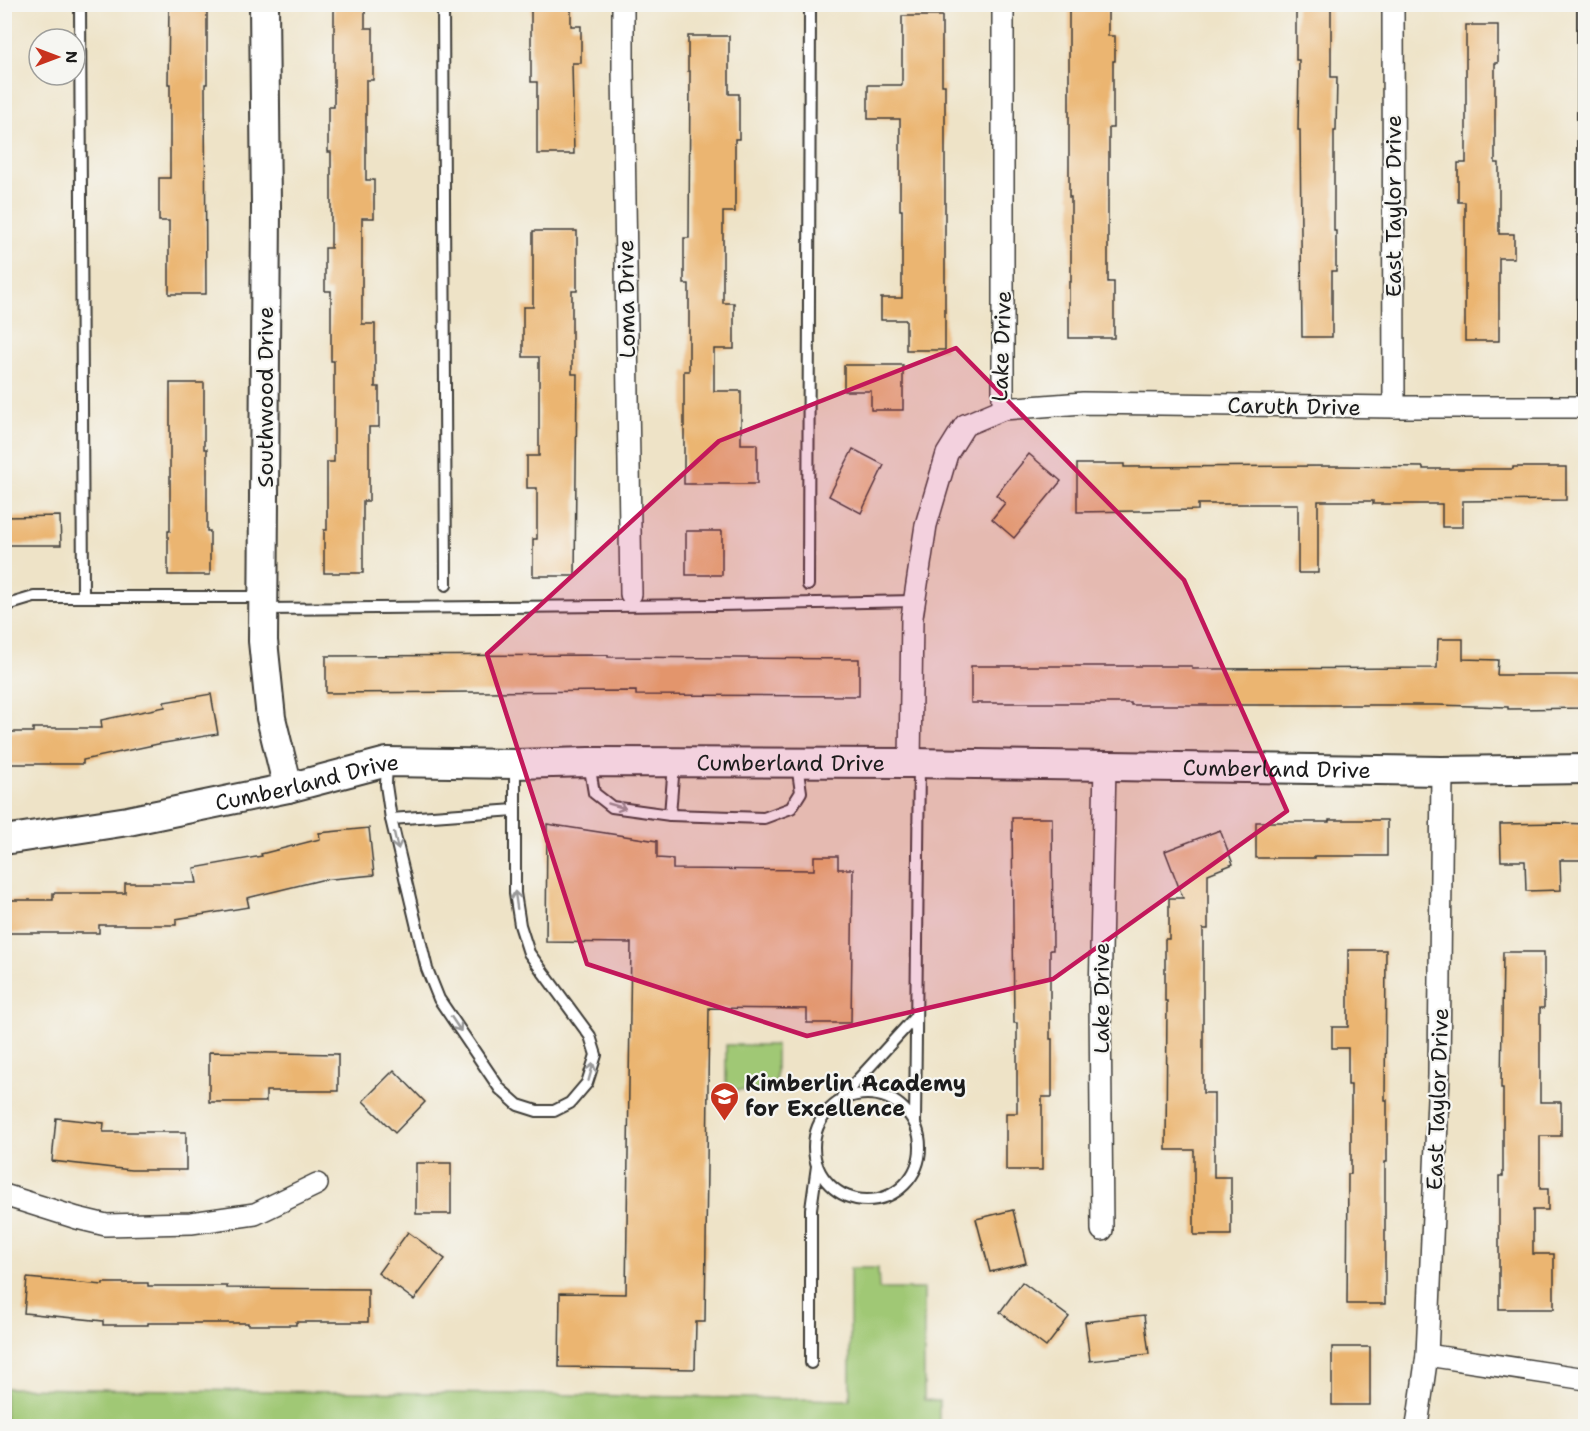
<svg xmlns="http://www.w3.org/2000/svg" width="1590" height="1431" viewBox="0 0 1590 1431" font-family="'Shantell Sans',sans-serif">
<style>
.green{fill:#a0c874;stroke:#5e7248;stroke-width:1.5}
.building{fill:#ebb571}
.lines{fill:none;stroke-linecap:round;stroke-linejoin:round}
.lane-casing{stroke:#3c3a36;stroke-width:14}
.street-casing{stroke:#3c3a36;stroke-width:24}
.secondary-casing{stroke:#3c3a36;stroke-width:32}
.lane{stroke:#fff;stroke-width:10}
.street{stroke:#fff;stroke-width:21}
.secondary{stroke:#fff;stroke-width:28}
.oneway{stroke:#999}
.marked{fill:#c2185b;fill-opacity:0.2;stroke:#c2185b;stroke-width:4.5;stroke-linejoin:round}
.labels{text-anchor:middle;stroke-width:4.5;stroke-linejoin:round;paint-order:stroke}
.street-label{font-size:22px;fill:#1c1c1c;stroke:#f6f6f2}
.poi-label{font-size:22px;font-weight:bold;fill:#1c1c1c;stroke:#f6f6f2;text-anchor:start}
</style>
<rect width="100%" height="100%" fill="#f6f6f2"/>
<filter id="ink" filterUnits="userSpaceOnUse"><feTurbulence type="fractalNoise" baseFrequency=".0167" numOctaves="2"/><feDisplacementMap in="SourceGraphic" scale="12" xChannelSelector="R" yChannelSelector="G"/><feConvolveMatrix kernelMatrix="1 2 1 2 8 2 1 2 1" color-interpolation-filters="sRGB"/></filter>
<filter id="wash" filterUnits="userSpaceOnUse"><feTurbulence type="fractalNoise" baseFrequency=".008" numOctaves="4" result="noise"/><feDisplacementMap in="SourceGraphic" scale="24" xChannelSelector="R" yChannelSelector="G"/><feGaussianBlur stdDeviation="1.35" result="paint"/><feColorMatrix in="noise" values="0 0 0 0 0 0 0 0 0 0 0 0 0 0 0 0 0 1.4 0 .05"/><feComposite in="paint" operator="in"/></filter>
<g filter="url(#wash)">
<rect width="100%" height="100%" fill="#eee3c7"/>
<!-- green -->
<g class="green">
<rect x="726" y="1045" width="50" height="45"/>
<polygon points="850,1268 878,1268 879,1289 924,1289 924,1400 939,1401 939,1426 5,1426 5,1388 523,1394 850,1400"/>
</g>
<g id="blocks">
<!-- building -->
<g class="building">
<polygon points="169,4 207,4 207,84 205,84 206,294 169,294 169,221 159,221 159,178 170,178 170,84 168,84"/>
<polygon points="334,4 365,4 365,28 373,28 373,80 366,80 366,180 374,180 374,218 362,218 362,324 375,324 375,387 379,387 379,427 369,427 369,501 363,501 363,573 324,573 324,530 327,530 327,462 334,462 334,361 331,361 331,291 325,291 325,248 331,248 331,152 328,152 328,107 334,107"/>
<polygon points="531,4 571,4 571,26 581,26 581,63 572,63 574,154 537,154 537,82 531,82"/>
<polygon points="1069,4 1108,4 1108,36 1115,36 1115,61 1113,61 1113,128 1109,128 1109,197 1108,197 1108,282 1114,282 1114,338 1069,338 1069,282 1071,282 1071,197 1069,197"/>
<polygon points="1296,7 1331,7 1331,77 1337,77 1336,131 1334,131 1334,231 1336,231 1336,271 1332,271 1332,337 1302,337 1300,130 1298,130 1299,60 1296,60"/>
<polygon points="902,16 942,16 942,85 945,85 945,350 906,350 906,320 881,320 881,298 902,298 902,210 900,210 900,119 868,119 868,85 902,85"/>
<polygon points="1466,25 1498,25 1498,63 1495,63 1495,163 1499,163 1499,234 1514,234 1514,258 1499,258 1499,341 1465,341 1465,202 1458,202 1458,163 1466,163"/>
<polygon points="688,36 729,36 729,94 739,94 739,139 735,139 735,212 723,212 723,303 734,303 734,349 714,349 714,391 741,391 741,444 757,444 757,484 684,484 684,371 689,371 689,284 684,284 684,238 689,238 690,71 688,71"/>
<polygon points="533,231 577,231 577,291 572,291 572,374 577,374 575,576 533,576 533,539 537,539 537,488 527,488 527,456 539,456 539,357 523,357 523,307 533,307"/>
<polygon points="844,365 903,365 903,410 871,410 871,391 844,391"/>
<polygon points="170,383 204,383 204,449 207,449 207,531 210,531 210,575 168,575 168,531 170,531"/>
<polygon points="853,449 884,465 861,513 829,496"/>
<polygon points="1029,454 1061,481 1014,538 992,519 1005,503 996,495"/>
<polygon points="1077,464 1124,464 1124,467 1342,466 1423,467 1423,469 1513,469 1513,467 1566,467 1566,500 1463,501 1463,527 1442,527 1442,504 1373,504 1373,501 1318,501 1318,573 1298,573 1298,504 1198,504 1198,510 1077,512"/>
<polygon points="60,516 61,545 4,545 4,517"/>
<rect x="686" y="531" width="36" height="44"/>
<polygon points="1438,639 1463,639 1463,659 1498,660 1497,675 1586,675 1586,708 1508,709 1508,707 1436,705 1131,705 1131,703 971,703 971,666 1192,666 1192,669 1437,668"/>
<polygon points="608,655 608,657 859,659 859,696 636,695 636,691 326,693 326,656"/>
<polygon points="211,694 218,734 158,744 83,760 83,764 4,764 4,732 33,732 33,728 102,728 101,720 165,707 164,702"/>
<polygon points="1012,818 1052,818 1053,950 1050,950 1050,1039 1052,1039 1052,1097 1042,1097 1042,1170 1006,1170 1006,1113 1017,1113 1017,1023 1014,1023"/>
<polygon points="1329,820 1387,820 1387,856 1315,856 1315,858 1256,858 1256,822 1329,822"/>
<polygon points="1560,823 1586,824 1586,860 1560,860 1561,890 1526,891 1525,861 1501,861 1500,824"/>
<polygon points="547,824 657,841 657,858 673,859 673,869 814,870 814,856 838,856 838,869 853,869 851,1023 807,1023 807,1009 709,1008 705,1322 696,1322 695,1369 559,1367 560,1293 626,1294 631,943 546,942"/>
<polygon points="369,828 374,875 321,880 247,898 249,907 176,919 176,925 99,925 99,933 4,933 4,900 53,900 53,893 125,893 125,883 197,883 194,868 262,856 261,854 320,839 319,833"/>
<polygon points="1220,830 1233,864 1208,874 1208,929 1203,929 1203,1093 1214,1093 1214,1177 1231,1177 1231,1235 1194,1235 1194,1150 1166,1150 1167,1001 1165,1001 1165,939 1169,939 1169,898 1183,898 1165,851"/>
<polygon points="1348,950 1386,950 1385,1100 1387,1100 1387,1162 1385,1162 1385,1304 1347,1304 1348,1174 1351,1174 1351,1085 1348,1085 1348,1048 1332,1048 1332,1027 1348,1027"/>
<polygon points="1503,952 1544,952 1544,1008 1540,1008 1540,1102 1561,1102 1561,1136 1540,1136 1540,1189 1548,1189 1548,1210 1533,1210 1533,1254 1554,1254 1554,1309 1499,1309 1499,1176 1503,1176 1503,1088 1501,1088"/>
<polygon points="209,1052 338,1054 338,1091 266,1091 266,1102 209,1102"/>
<polygon points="394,1070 425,1102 395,1133 363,1101"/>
<polygon points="56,1118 104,1123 103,1132 186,1132 186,1170 131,1170 52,1161"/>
<rect x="416" y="1163" width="35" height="51"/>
<polygon points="1013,1210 1026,1263 990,1272 976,1219"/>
<polygon points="408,1232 445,1259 414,1300 378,1273"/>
<polygon points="27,1278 103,1285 103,1283 148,1283 148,1286 227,1286 227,1288 368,1289 368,1322 296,1322 296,1325 248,1325 248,1323 148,1323 148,1325 103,1325 103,1321 24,1313"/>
<polygon points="1022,1282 1069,1317 1046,1347 1000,1312"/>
<polygon points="1144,1315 1149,1354 1090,1361 1085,1322"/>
<rect x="1332" y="1347" width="38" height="58"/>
</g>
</g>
</g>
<g filter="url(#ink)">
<use href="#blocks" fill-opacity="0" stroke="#3c3a36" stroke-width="1.5"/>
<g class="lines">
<defs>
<g id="lane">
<polyline points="80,4 83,597"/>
<polyline points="443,4 446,585"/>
<polyline points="1583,4 1583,407"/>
<polyline points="808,585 810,4"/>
<polyline points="4,606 34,597 261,597"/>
<polyline points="264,609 718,605 915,601"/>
<polyline points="387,762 386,785 391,819 427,969 439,999 500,1089 518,1105 537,1111 554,1111 570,1103 587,1083 596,1055 590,1036 529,953 520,925 515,893 515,764"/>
<polyline points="589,763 594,793 612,807 670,815 764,818 791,808 801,792 797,765"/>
<polyline points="670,815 674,764"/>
<polyline points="391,819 515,810"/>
<circle cx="867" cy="1147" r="53"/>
<polyline points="842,1097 916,1016"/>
<polyline points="915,1122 919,764"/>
<polyline points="811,1363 811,1209 817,1166"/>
</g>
<g id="street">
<polyline points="623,4 623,69 631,594"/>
<polyline points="1003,4 1003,409"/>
<polyline points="1393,4 1394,407"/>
<polyline points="910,763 912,617 926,525 947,454 965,425 1003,409 1083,403 1394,407 1586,407"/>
<polyline points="4,1195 77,1218 106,1225 191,1223 255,1214 317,1184"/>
<polyline points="1102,1230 1100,998 1105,765"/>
<polyline points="1427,1355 1586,1379"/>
<polyline points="1417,1426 1427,1355 1439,1075 1442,771"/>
</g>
<g id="secondary">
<polyline points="264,4 266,207 263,641 271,718 288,788"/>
<path id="s1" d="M4 840 128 821 288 788 387 762 515 764 589 762 910 763 1442 771 1586 769"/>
</g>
</defs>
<!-- lane casing -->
<use href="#lane" class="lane-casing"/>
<!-- street casing -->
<use href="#street" class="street-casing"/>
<!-- secondary casing -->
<use href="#secondary" class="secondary-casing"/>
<!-- lane -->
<use href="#lane" class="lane"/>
<!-- street -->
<use href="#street" class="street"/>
<!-- secondary -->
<use href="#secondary" class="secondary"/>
</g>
<!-- one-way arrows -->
<defs><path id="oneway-shaft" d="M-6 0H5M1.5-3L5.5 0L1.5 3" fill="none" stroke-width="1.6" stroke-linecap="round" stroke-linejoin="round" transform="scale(1.5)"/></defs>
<g class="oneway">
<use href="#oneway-shaft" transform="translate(617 806) rotate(16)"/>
<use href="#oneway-shaft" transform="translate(396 841) rotate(77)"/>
<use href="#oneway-shaft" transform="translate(516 900) rotate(-98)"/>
<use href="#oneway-shaft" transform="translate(456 1024) rotate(56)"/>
<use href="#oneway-shaft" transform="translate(591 1072) rotate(-74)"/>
</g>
</g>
<!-- marked area -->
<path class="marked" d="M956 348 1184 580 1287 811 1053 979 807 1036 587 964 487 654 719 441Z"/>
<!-- icons -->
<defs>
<symbol id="school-pin" viewBox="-11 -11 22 30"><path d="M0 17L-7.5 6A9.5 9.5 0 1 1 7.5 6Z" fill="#c8321e" stroke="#f6f6f2"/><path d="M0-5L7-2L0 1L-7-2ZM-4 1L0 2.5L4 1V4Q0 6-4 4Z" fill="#fff"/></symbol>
</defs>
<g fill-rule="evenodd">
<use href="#school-pin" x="708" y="1080" width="33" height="45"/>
</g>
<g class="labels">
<!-- street labels -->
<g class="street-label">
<text transform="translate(1393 206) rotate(-90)" y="8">East Taylor Drive</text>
<text transform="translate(626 299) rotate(-91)" y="8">Loma Drive</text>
<text transform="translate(1001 346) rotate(-88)" y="8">Lake Drive</text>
<text transform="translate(265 397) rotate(-90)" y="8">Southwood Drive</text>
<text transform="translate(1294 406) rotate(1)" y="8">Caruth Drive</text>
<text dy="8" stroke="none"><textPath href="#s1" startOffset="795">Cumberland Drive</textPath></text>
<text dy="8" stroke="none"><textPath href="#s1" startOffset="1281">Cumberland Drive</textPath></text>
<text dy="8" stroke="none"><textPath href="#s1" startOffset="309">Cumberland Drive</textPath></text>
<text transform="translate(1101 998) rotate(-90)" y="8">Lake Drive</text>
<text transform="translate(1437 1099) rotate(-88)" y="8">East Taylor Drive</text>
</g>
<!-- poi labels -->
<g class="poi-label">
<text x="745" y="1091">Kimberlin Academy<tspan x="745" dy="25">for Excellence</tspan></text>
</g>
</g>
<!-- margin -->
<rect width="1590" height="1431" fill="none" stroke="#f6f6f2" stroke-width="24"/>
<!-- north arrow -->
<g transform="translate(57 57) rotate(90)"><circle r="28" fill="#f6f6f2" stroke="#9f9f9c" stroke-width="1.5"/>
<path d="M0-4.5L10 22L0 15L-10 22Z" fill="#c8321e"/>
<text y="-9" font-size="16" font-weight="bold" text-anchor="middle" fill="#1c1c1c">N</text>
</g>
</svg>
